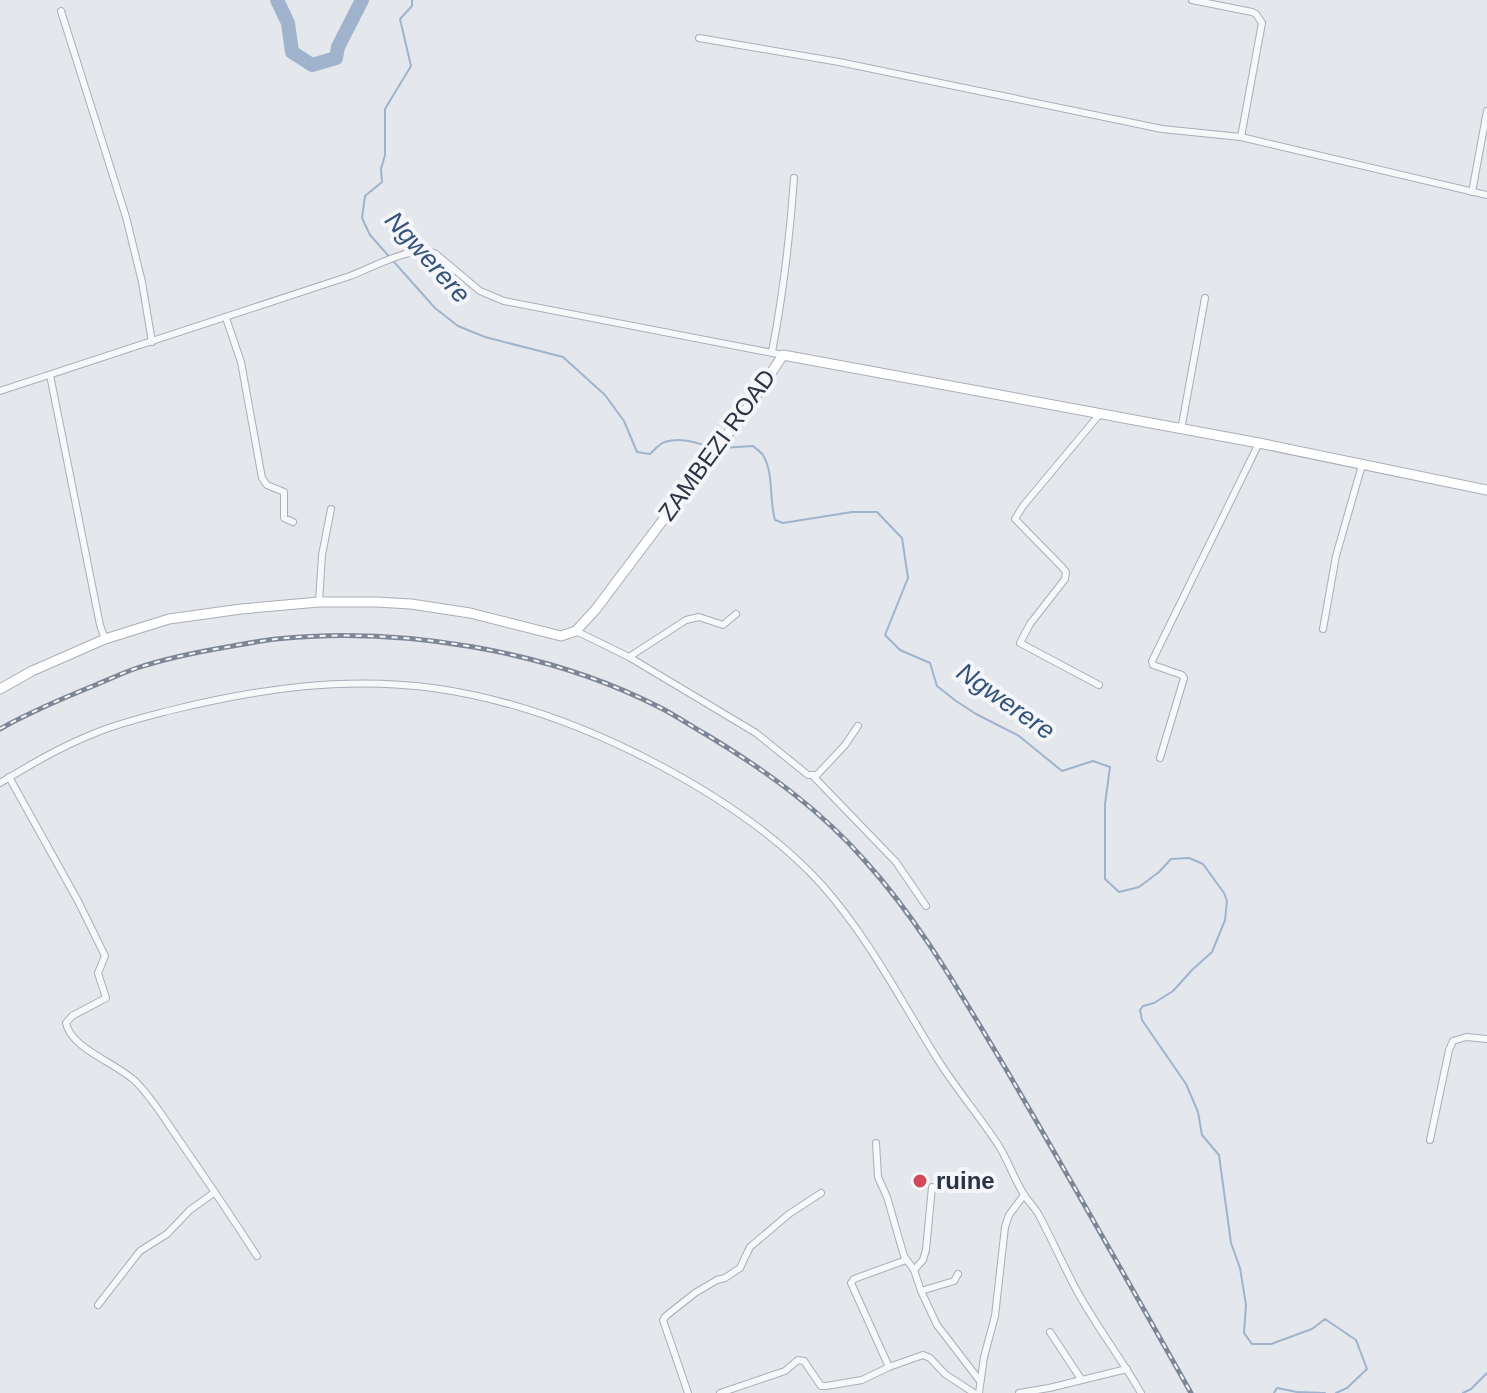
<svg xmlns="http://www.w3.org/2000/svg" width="1487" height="1393" viewBox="0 0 1487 1393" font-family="Arial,sans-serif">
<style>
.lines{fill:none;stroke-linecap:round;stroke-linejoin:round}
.stream{stroke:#9fb4cc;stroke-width:2}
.river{stroke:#9fb4cc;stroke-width:14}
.minor-casing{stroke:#a9aeb7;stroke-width:8}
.secondary-casing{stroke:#a9aeb7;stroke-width:11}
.minor{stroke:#f7f8fa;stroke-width:6}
.secondary{stroke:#fff;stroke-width:9}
.rail-casing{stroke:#7d8696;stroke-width:5}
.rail{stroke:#f4f6f9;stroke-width:2;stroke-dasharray:6;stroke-linecap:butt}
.poi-dot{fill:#d1495b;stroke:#f4f6f9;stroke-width:3}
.labels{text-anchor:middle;stroke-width:8;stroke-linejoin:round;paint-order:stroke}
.street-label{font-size:24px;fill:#2b3445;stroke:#f4f6f9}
.poi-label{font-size:24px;font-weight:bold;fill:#2b3445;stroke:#f4f6f9;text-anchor:start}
.water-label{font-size:26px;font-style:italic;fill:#34527a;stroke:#f4f6f9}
</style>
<rect width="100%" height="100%" fill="#e4e7ec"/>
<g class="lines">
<!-- stream -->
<g class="stream">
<path d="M412 0V6L400 19 411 66 385 109V155L381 169 382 182 365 196 362 218 370 235 435 308 458 326 485 337 563 357 605 395 624 421 637 452 650 454C655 449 660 443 665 442 681 437 697 442 711 448"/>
<path d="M721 448 753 446C754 447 762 453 763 455 774 473 769 500 775 520L783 523 852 512H877L902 538 908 578 885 635 900 650 930 663 937 686 956 701 976 714 1019 736 1062 771 1093 761 1110 767 1105 804V879L1119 892 1139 887 1159 872 1171 859 1189 858 1203 864 1224 893 1227 901 1225 920 1212 952 1192 970 1173 991 1154 1003 1143 1006 1140 1010 1142 1020 1186 1084 1198 1112 1202 1135 1219 1155 1231 1243 1240 1268 1246 1305 1244 1333 1252 1344H1271L1312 1329 1325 1319 1356 1340 1367 1369 1347 1388 1336 1393"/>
<polyline points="1274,1393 1277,1388 1297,1392 1325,1393"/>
<polyline points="1463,1393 1471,1389 1487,1373"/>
</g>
<!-- river -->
<polyline class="river" points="277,0 288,23 292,52 312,65 336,58 338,47 362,0"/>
<defs>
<g id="minor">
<polyline points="1192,0 1252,12 1256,14 1262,23 1241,137"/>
<polyline points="61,11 126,217 142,282 152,342"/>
<polyline points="699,38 839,62 1162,129 1241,137 1487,195"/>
<polyline points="1472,192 1487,111"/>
<polyline points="226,318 241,362 262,478 267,485 284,492 284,518 293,522"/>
<path d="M772 352C783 294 790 237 794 178"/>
<polyline points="50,375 100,625 105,639"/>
<path d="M0 391C116 352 233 315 350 276 372 268 414 243 436 254L480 291 504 301 783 355"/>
<polyline points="1181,430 1205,298"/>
<polyline points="319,602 322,555 331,509"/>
<polyline points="1323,629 1336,556 1362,465"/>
<polyline points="576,631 629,657 721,712 756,733 808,775 817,775 845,745 858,726"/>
<polyline points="629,657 686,620 699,617 723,625 736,614"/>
<polyline points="1099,685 1020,643 1030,624 1065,579 1066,572 1062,567 1015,519 1023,506 1099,415"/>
<polyline points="1160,758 1184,678 1182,675 1153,665 1152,661 1259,443"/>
<polyline points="813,776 896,862 926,906"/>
<path d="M9 777 78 901 105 956 98 973 106 998 72 1016 66 1023C71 1049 117 1063 136 1082 152 1098 164 1118 177 1137 204 1176 231 1216 257 1256"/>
<path d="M0 783C30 765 60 747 93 734 119 723 145 717 172 710 257 689 345 676 433 688 512 699 589 728 659 765 717 796 778 836 822 885 869 938 901 1001 938 1060 957 1090 980 1117 999 1146 1008 1161 1014 1178 1023 1193 1028 1202 1036 1208 1040 1217 1053 1242 1064 1267 1077 1291 1096 1326 1121 1358 1141 1393"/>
<polyline points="1430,1140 1449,1050 1453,1041 1466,1037 1487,1039"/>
<polyline points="876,1143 878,1177 887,1197 904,1256 914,1270 921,1291 937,1325 980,1381"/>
<polyline points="914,1270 923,1260 926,1250 932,1187"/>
<polyline points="921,1291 954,1281 958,1274"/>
<polyline points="98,1305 140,1251 167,1234 190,1210 215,1192"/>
<polyline points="1050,1332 1081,1379"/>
<polyline points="889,1367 851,1283 854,1279 906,1260"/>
<polyline points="688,1393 663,1320 666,1316 695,1293 717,1280 725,1278 740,1268 750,1247 789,1214 821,1193"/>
<polyline points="720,1393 785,1371 798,1360 804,1361 821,1386 826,1386 862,1380 889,1367 923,1355 930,1358 945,1374 974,1393"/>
<polyline points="979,1393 984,1357 995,1316 1005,1227 1009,1215 1024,1195"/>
<polyline points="1019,1393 1049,1388 1127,1369"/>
</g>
<polyline id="secondary" points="0,689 32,671 105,639 169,619 241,609 319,602 376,602 411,604 470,613 561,636 576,631 596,609 754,399 783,355 1259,443 1487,490"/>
</defs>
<!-- minor casing -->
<use href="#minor" class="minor-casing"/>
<!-- secondary casing -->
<use href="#secondary" class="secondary-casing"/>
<!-- minor -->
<use href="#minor" class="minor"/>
<!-- secondary -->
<use href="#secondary" class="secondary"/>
<defs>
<path id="rail" d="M0 729C30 712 61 699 93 686 108 680 122 673 137 668 164 659 193 653 221 648 239 645 258 641 276 639 400 626 547 650 659 707 675 715 691 726 707 735 765 770 821 810 866 862 921 923 961 995 1003 1064 1067 1173 1129 1283 1191 1393"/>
</defs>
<!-- rail casing -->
<use href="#rail" class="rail-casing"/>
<!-- rail -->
<use href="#rail" class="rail"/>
</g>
<!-- markers -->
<circle class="poi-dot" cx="920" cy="1181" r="8"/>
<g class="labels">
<!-- street labels -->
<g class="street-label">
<text transform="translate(717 445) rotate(-54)" y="8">ZAMBEZI ROAD</text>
</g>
<!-- poi labels -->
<g class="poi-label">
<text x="936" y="1189">ruine</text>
</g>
<!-- water labels -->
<g class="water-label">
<text transform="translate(428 257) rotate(48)" y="9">Ngwerere</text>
<text transform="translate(1006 701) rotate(35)" y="9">Ngwerere</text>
</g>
</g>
</svg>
